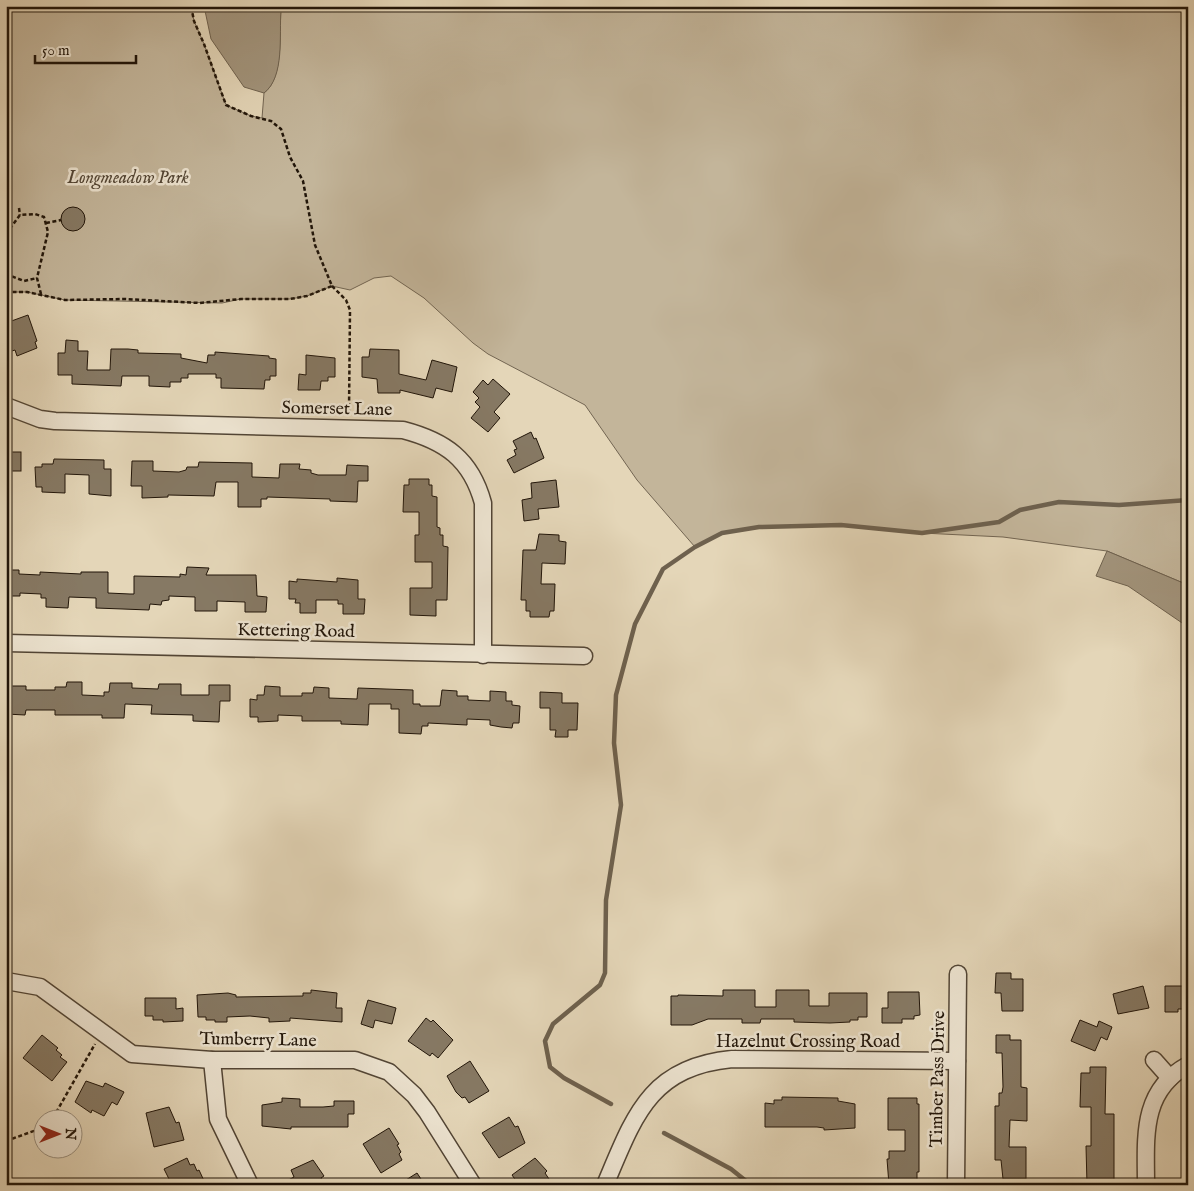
<svg xmlns="http://www.w3.org/2000/svg" width="1194" height="1191" viewBox="0 0 1194 1191" font-family="'IM FELL English',serif">
<style>
.green{fill:#c3b59a;stroke:#726552}
.water{fill:#a2947c;stroke:#6e614e}
.lines{fill:none;stroke-linecap:round;stroke-linejoin:round}
.stream{stroke:#6e614e;stroke-width:4.5}
.building{fill:#867964;stroke:#211509}
.street-casing{stroke:#524535;stroke-width:19}
.path{stroke:#211509;stroke-width:2.5;stroke-dasharray:4 2.5;stroke-linecap:butt}
.street{stroke:#ede4d1;stroke-width:16}
.labels{text-anchor:middle;stroke-width:5;stroke-linejoin:round;paint-order:stroke}
.park-label{font-size:18px;font-style:italic;fill:#524534;stroke:#ede4d1}
.street-label{font-size:18px;fill:#211509;stroke:#ede4d1}
</style>
<rect width="100%" height="100%" fill="#e4d6b8"/>
<filter id="stains"><feTurbulence type="fractalNoise" baseFrequency=".004" numOctaves="4"/><feColorMatrix values="0 0 0 0 .2 0 0 0 0 .09 0 0 0 0 .02 0 0 0 .5 -.17"/></filter>
<radialGradient id="worn" r=".72"><stop offset=".6" stop-color="#630" stop-opacity="0"/><stop offset="1" stop-color="#630" stop-opacity=".3"/></radialGradient>
<!-- green -->
<path class="green" d="M6 6H191L194 21 204 44 226 105 251 116 262 118 264 93C284 78 279 34 281 10L284 6H1188V585L1107 551 1003 537 922 533 841 525 759 527 722 533 695 547 637 480 585 405 488 354 473 343 424 298 391 276 374 278 350 290 332 286 307 296 290 299H241L222 303 65 300 27 292H6Z"/>
<!-- water -->
<g class="water">
<path d="M204 6H284L281 10C279 35 285 77 264 93L244 87 211 39Z"/>
<polygon points="1107,551 1188,585 1188,627 1128,586 1096,576"/>
</g>
<g class="lines">
<!-- stream -->
<g class="stream">
<polyline points="611,1104 564,1078 550,1067 545,1041 553,1024 600,985 605,973 606,900 621,805 614,743 616,695 635,624 663,569 695,547 722,533 759,527 841,525 922,533 999,522 1020,510 1059,502 1119,505 1188,500"/>
<polyline points="664,1133 731,1169 751,1185"/>
</g>
</g>
<!-- building -->
<g class="building">
<circle cx="73" cy="219" r="12"/>
<polygon points="28,315 37,341 35,342 37,348 17,356 15,350 12,351 6,337 6,323"/>
<polygon points="66,340 78,341 78,351 88,351 87,370 110,370 111,349 128,349 138,350 138,353 181,354 181,358 207,363 208,355 215,355 215,352 269,356 269,358 276,359 276,376 270,376 270,380 265,380 264,389 221,388 221,378 216,378 216,374 188,374 188,378 181,378 181,382 170,382 170,387 149,386 149,376 122,376 121,386 72,384 72,375 58,375 58,353 65,353"/>
<polygon points="370,349 399,350 399,374 426,380 432,360 457,367 452,392 436,388 433,398 400,390 400,393 378,393 377,379 362,377 362,357 369,357"/>
<polygon points="306,355 335,358 335,377 328,377 328,381 321,381 320,390 298,390 299,374 306,375"/>
<polygon points="493,379 510,394 494,412 500,418 488,432 471,418 480,407 475,402 479,398 473,392 483,380 488,385"/>
<polygon points="531,432 534,439 536,438 544,458 514,473 507,460 516,455 514,450 517,449 513,441"/>
<rect x="6" y="452" width="15" height="19"/>
<polygon points="54,459 104,460 104,469 111,469 111,496 89,494 89,475 65,474 65,493 42,492 42,487 36,487 35,467 42,467 42,464 53,464"/>
<polygon points="132,461 153,461 153,471 179,472 186,470 187,467 198,467 199,462 252,463 252,477 279,478 280,464 300,464 299,469 311,470 311,473 318,475 346,475 347,465 368,466 368,481 358,481 357,502 330,501 330,499 267,497 267,499 261,499 261,507 238,507 238,482 216,482 214,496 168,495 168,497 142,498 142,486 131,486"/>
<polygon points="409,479 429,479 429,485 432,485 432,496 437,497 437,527 440,528 440,535 443,535 443,546 448,547 447,600 436,600 436,616 410,615 410,588 432,588 432,562 415,562 415,535 419,535 419,512 403,512 404,485 409,485"/>
<polygon points="556,480 559,507 538,509 539,519 524,521 522,500 532,498 531,483"/>
<polygon points="539,534 559,535 559,541 566,542 565,564 542,563 541,584 555,584 554,611 550,611 549,617 530,617 530,611 526,611 526,600 521,600 523,550 536,550"/>
<polygon points="187,567 209,568 206,575 256,575 257,596 267,597 266,612 245,612 245,602 217,601 217,611 195,611 195,597 169,596 169,600 162,601 161,605 150,604 149,610 96,608 96,598 69,597 68,608 46,607 46,598 41,598 41,594 20,593 20,596 6,596 6,570 19,570 19,574 40,575 40,572 81,574 81,572 108,572 108,593 130,594 134,594 134,576 180,577 180,574 186,575"/>
<polygon points="337,578 358,580 358,599 365,599 364,614 343,614 343,604 338,604 338,600 316,600 316,613 300,613 300,603 295,603 296,599 289,599 289,581 297,582 297,579 337,582"/>
<polygon points="67,682 82,682 82,695 104,696 104,692 109,692 110,683 132,683 132,688 158,689 159,684 181,684 181,695 209,695 209,685 230,685 230,701 220,701 219,722 193,721 193,715 151,714 152,705 125,704 124,718 102,718 102,715 55,715 55,710 26,710 25,715 6,714 6,686 26,686 26,690 55,690 55,687 66,687"/>
<polygon points="265,686 280,687 280,696 302,696 302,693 313,693 314,687 329,688 329,698 357,699 358,688 413,690 413,704 420,704 420,706 440,706 442,690 457,691 457,696 468,696 468,700 490,701 490,691 506,692 506,701 512,701 512,705 520,706 519,723 513,723 512,728 501,727 490,725 490,720 467,719 467,725 428,723 428,726 422,726 421,734 399,733 399,709 391,709 391,704 369,704 368,725 341,724 341,721 302,721 302,716 278,715 278,721 258,722 258,717 250,717 250,699 257,700 257,695 264,695"/>
<polygon points="540,692 562,693 562,703 578,703 577,730 568,730 568,737 555,737 556,730 550,730 550,708 540,708"/>
<polygon points="996,973 1011,973 1011,979 1023,979 1023,1011 1002,1011 1001,993 995,993"/>
<polygon points="1143,986 1149,1008 1118,1014 1113,994"/>
<polygon points="1165,986 1188,986 1188,1009 1178,1009 1178,1012 1165,1012"/>
<polygon points="311,990 337,993 336,1008 342,1008 342,1022 290,1018 290,1021 269,1022 269,1018 250,1016 227,1017 227,1022 215,1022 215,1020 206,1020 206,1017 198,1017 197,995 228,993 236,995 236,997 303,996 303,993 311,993"/>
<polygon points="723,990 755,990 755,1007 776,1007 776,990 809,990 809,1006 829,1006 829,993 867,993 867,1017 858,1017 858,1020 850,1020 850,1022 830,1023 794,1022 794,1019 761,1019 760,1023 742,1023 742,1019 708,1019 692,1025 671,1025 671,996 678,996 678,995 723,996"/>
<polygon points="888,992 919,992 920,1015 914,1016 914,1019 902,1019 902,1023 882,1023 882,1008 888,1008"/>
<polygon points="145,998 176,998 176,1009 183,1008 183,1021 163,1022 163,1020 153,1020 153,1016 145,1016"/>
<polygon points="368,1000 396,1008 392,1024 375,1020 373,1028 361,1024"/>
<polygon points="426,1018 431,1022 433,1020 453,1040 438,1058 432,1053 430,1056 408,1041"/>
<polygon points="1080,1020 1097,1027 1099,1021 1112,1027 1107,1040 1101,1037 1095,1051 1071,1041"/>
<polygon points="42,1035 58,1048 56,1050 62,1055 60,1057 67,1062 52,1081 23,1058"/>
<polygon points="996,1035 1010,1035 1010,1040 1021,1040 1021,1087 1027,1088 1027,1121 1010,1120 1009,1147 1026,1147 1026,1179 1003,1179 1001,1160 995,1160 995,1106 999,1106 999,1093 1002,1093 1003,1087 1002,1053 996,1053"/>
<polygon points="470,1061 489,1091 469,1103 465,1097 462,1098 456,1092 447,1076"/>
<polygon points="1090,1067 1106,1067 1105,1114 1114,1114 1114,1185 1087,1185 1086,1146 1091,1146 1091,1107 1080,1107 1081,1073 1090,1073"/>
<polygon points="86,1081 103,1087 105,1083 124,1092 117,1105 112,1102 104,1116 92,1110 91,1113 75,1102"/>
<polygon points="782,1097 838,1098 838,1101 855,1104 855,1128 824,1130 824,1128 817,1127 765,1127 765,1103 774,1104 774,1100 782,1100"/>
<polygon points="282,1098 300,1099 300,1107 323,1107 334,1106 334,1101 354,1101 354,1114 348,1114 348,1127 291,1127 291,1129 262,1126 262,1105 282,1102"/>
<polygon points="888,1098 917,1098 917,1104 919,1104 919,1172 917,1172 917,1181 913,1181 913,1185 889,1185 887,1159 889,1159 889,1151 905,1151 905,1130 888,1130"/>
<polygon points="169,1107 176,1123 179,1122 184,1140 154,1147 146,1113"/>
<polygon points="509,1117 515,1127 518,1126 525,1143 499,1158 482,1133"/>
<polygon points="389,1128 399,1144 397,1145 401,1152 399,1154 402,1160 381,1173 363,1144"/>
<polygon points="187,1158 190,1165 194,1164 197,1171 199,1170 206,1185 172,1185 164,1169"/>
<polygon points="535,1158 547,1171 545,1173 553,1185 519,1185 512,1175"/>
<polygon points="313,1160 324,1176 321,1178 325,1185 279,1185 294,1177 291,1170"/>
<polygon points="417,1173 425,1185 398,1185"/>
</g>
<g class="lines">
<defs>
<g id="street">
<path d="M6 406 40 419 55 421 403 430C445 441 471 459 483 503V655"/>
<polyline points="6,643 584,656"/>
<polyline points="6,981 40,987 132,1054 212,1060 355,1060 389,1072 414,1095 427,1112 473,1185"/>
<polyline points="212,1060 218,1119 250,1185"/>
<polyline points="1154,1060 1170,1078"/>
<path d="M605 1185C634 1117 649 1067 732 1059L957 1061"/>
<polyline points="956,1185 958,974"/>
<path d="M1146 1185C1146 1139 1140 1091 1188 1065"/>
</g>
</defs>
<!-- street casing -->
<use href="#street" class="street-casing"/>
<!-- path -->
<g class="path">
<polyline points="19,208 20,215"/>
<polyline points="46,223 61,220"/>
<polyline points="6,234 20,215 35,214 44,217 48,232 37,278 41,294"/>
<polyline points="6,274 24,281 37,278"/>
<polyline points="332,286 346,300 350,310 349,411"/>
<polyline points="6,292 27,292 65,300 125,299 200,303 241,299 290,299 307,296 332,286 315,245 303,181 290,157 281,129 271,121 251,116 226,105 204,44 194,21 191,6"/>
<polyline points="53,1118 95,1044"/>
<polyline points="6,1141 42,1128"/>
</g>
<!-- street -->
<use href="#street" class="street"/>
</g>
<g class="labels">
<!-- park labels -->
<g class="park-label">
<text x="128" y="183">Longmeadow Park</text>
</g>
<!-- street labels -->
<g class="street-label">
<text transform="translate(337 408) rotate(1)" y="6">Somerset Lane</text>
<text transform="translate(296 630) rotate(1)" y="6">Kettering Road</text>
<text transform="translate(258 1039) rotate(1)" y="6">Tumberry Lane</text>
<text x="808" y="1047">Hazelnut Crossing Road</text>
<text transform="translate(937 1079) rotate(-89)" y="6">Timber Pass Drive</text>
</g>
</g>
<!-- margin -->
<rect width="1194" height="1191" fill="none" stroke="#e4d6b8" stroke-width="25"/>
<rect x="8" y="8" width="1179" height="1176" fill="none" stroke="#211509" stroke-width="2.5"/>
<rect x="12" y="12" width="1169" height="1166" fill="none" stroke="#211509"/>
<!-- north arrow -->
<g transform="translate(58 1134) rotate(90)"><circle r="24" fill="#ede4d1" stroke="#9b9181"/>
<path d="M0-4L9 19L0 12L-9 19Z" fill="#8f2418"/>
<text y="-8" font-size="14" font-weight="bold" text-anchor="middle" fill="#211509">N</text>
</g>
<!-- scale -->
<path d="M35 55v8h101v-8" fill="none" stroke="#211509" stroke-width="2.5"/>
<text x="42" y="55" font-size="15" fill="#211509" stroke="#ede4d1" stroke-width="4" paint-order="stroke">50 m</text>
<rect width="100%" height="100%" filter="url(#stains)"/>
<rect width="100%" height="100%" fill="url(#worn)"/>
</svg>
